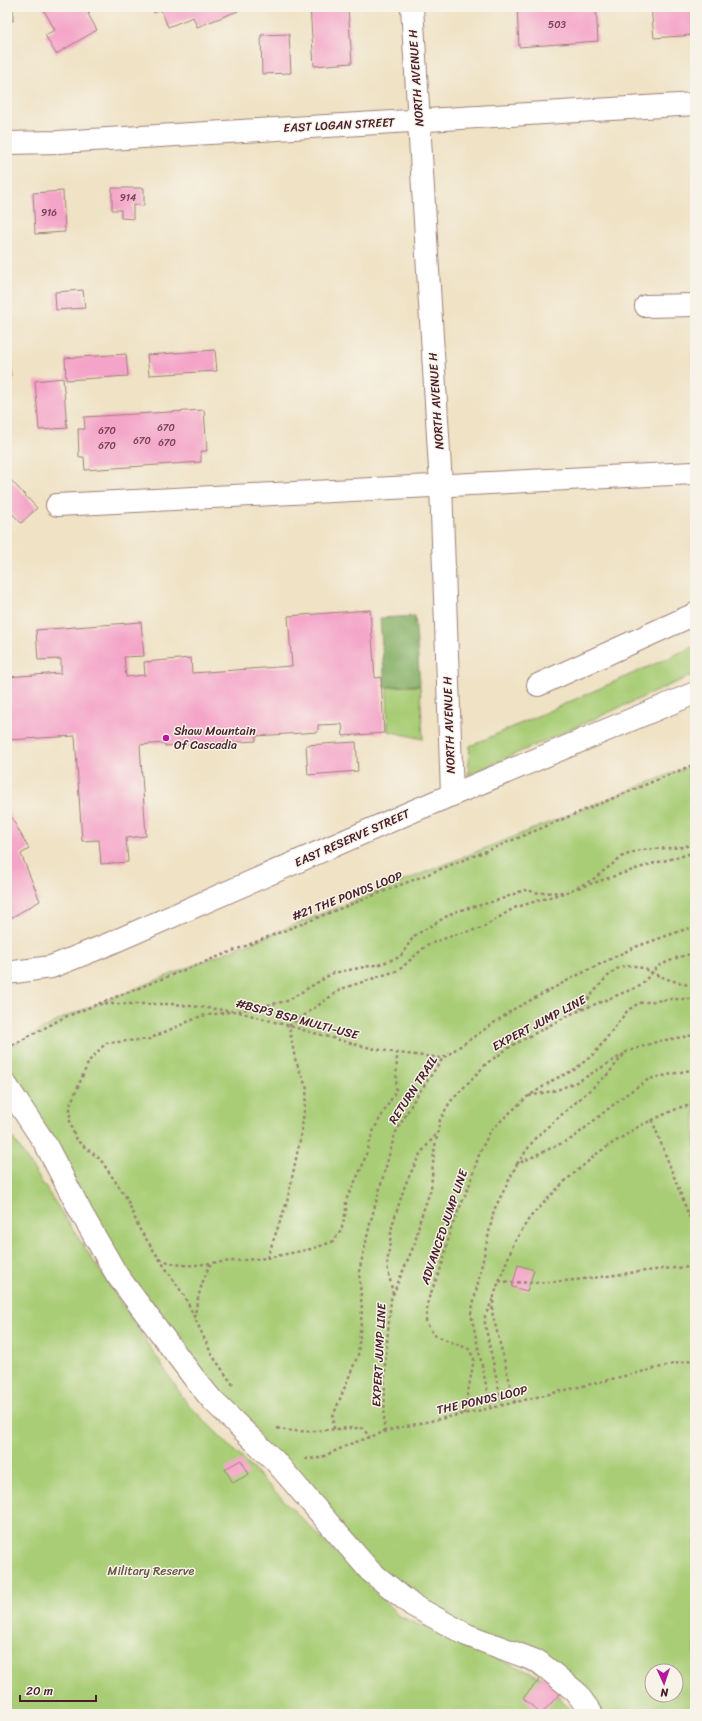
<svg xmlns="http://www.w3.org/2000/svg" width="702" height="1721" viewBox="0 0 702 1721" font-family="Sriracha,sans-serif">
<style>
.green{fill:#a9cd76;stroke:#7a7650;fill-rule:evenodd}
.forest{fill:#86b067;stroke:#686849}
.building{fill:#f4a4c8}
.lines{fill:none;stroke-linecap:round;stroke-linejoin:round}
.minor-casing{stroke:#9c8078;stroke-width:24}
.path{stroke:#9c8078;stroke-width:2.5;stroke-dasharray:3 3;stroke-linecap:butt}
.minor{stroke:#fff;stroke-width:22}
.poi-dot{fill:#b5179e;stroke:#f7f3e8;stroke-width:1.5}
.labels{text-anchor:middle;stroke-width:3;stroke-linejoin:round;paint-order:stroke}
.number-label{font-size:10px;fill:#744052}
.street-label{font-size:12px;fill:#4a1f2b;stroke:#f7f3e8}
.poi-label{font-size:12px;fill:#4a1f2b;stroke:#f7f3e8;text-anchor:start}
.park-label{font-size:12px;fill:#665342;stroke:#f7f3e8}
</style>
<rect width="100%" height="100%" fill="#f7f3e8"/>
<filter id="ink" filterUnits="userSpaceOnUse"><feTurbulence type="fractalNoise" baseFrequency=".025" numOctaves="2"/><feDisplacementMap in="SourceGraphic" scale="8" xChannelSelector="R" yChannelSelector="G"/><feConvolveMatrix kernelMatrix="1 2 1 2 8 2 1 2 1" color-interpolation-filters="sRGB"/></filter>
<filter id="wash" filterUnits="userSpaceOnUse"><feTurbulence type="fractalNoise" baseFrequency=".012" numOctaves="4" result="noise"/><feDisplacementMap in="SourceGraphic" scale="16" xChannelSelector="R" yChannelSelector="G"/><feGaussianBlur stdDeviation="0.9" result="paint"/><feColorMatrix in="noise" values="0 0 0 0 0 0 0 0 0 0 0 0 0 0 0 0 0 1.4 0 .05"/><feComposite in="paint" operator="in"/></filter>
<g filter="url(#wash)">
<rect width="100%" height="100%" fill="#efe2c5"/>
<!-- green -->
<g class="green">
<polygon points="695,646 695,674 468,775 470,746"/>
<polygon points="420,686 423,739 388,731 387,687"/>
<path d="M695 764V1714H592L576 1692 412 1605 194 1378 7 1086V1048L65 1017ZM652 1671H676V1695H652Z"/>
<polygon points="7,1129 186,1402 399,1616 545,1679 573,1714 7,1714"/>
</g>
<!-- forest -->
<polygon class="forest" points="415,616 420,685 385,687 380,618"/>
<g id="blocks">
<!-- building -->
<g class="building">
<rect x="7" y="7" width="6" height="14"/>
<polygon points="42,7 87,7 90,12 88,14 97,30 56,54 45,35 55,30"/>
<polygon points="152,7 236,7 238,11 197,27 193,17 168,27 161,10 154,13"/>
<polygon points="310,7 348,7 352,63 314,66"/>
<polygon points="517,7 596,7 598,41 519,47"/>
<polygon points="651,7 695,7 695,35 654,38"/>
<polygon points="289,34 291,73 262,74 261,35"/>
<polygon points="112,188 144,188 144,206 133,205 133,219 121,218 121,210 112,210"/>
<polygon points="63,191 65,232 35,234 33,193"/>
<polygon points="83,290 85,308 56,310 55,292"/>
<polygon points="7,346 11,376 7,377"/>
<polygon points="215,350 217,371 149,375 147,355"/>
<polygon points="126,354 128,376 66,380 65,358"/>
<polygon points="63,378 67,428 39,430 35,381"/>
<polygon points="204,410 207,451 201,451 201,462 85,470 84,457 79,457 78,429 85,429 84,417"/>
<polygon points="7,476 37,508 21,523 7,508"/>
<polygon points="370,610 375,678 381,677 384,733 343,736 342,724 318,725 318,732 256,736 256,741 165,746 165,743 140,745 146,836 126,838 128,862 101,864 99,840 82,841 75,736 7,740 7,677 61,673 61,659 38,660 36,630 141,622 144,656 124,657 126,677 145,675 144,662 191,658 192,673 292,666 288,616"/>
<polygon points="356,742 358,771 308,775 306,745"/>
<polygon points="7,809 29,849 21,854 40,901 7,920"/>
<polygon points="518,1265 534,1270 527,1291 512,1287"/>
<polygon points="241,1460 249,1474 233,1483 225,1469"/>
<polygon points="546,1672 564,1689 541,1714 523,1698"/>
</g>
</g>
</g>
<g filter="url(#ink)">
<use href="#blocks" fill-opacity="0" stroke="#9c8078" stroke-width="1"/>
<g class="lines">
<defs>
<g id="minor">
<polyline points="412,7 441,485 452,795"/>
<polyline points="7,143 58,142 695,104"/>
<polyline points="646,306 695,305"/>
<path d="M57 505C269 494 482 482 695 473"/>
<polyline points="538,685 695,614"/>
<polyline points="7,973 51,967 104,946 411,812 695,693"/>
<polyline points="7,1086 46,1145 83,1216 117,1275 194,1378 213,1401 275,1461 370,1571 412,1605 467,1635 539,1662 576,1692 592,1714"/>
</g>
</defs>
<!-- minor casing -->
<use href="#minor" class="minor-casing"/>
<!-- path -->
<g class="path">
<polyline points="578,888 651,864 686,855 695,851"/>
<polyline points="99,1004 174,1004 232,1011"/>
<path d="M580 1009C590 998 609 969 624 966 639 963 652 974 665 978 675 982 685 984 695 987"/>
<polyline points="239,1012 361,1046 397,1053 443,1058"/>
<polyline points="7,1048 65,1017 98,1004 489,850 695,764"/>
<polyline points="529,1096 557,1090 579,1081 624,1054"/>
<polyline points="652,1120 695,1231"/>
<polyline points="517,1164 536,1137 607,1075 626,1052 659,1041 695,1035"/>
<polyline points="267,1258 311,1249 332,1242 341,1231 346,1211 346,1200 362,1167 374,1129 396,1091 397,1053"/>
<path d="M160 1259C179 1267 191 1266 211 1263"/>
<path d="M499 1281C565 1288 629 1269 695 1267"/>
<polyline points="393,1294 387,1265 392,1226 405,1185 420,1154 437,1133"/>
<polyline points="493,1299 485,1316 485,1324 502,1405"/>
<path d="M195 1318C196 1300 203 1278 211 1263L267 1258 287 1202 301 1135 307 1089 295 1059 289 1026 341 989 399 970 427 945 454 935 482 928 514 908 563 893"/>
<polyline points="233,1385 212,1355 185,1297 140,1230 126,1197 100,1159 76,1140 70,1121 70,1105 89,1061 106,1043 149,1039 201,1016 237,1011 287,1001 333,973 380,964 400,957 414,936 454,912 499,900 524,890 540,893 567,892 592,880 623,856 640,850 685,847 695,841"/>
<polyline points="515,1403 492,1312 494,1296 499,1281 514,1243 530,1217 564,1182 599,1152 641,1125 681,1107 695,1105"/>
<polyline points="491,1408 471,1314 494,1210 517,1164 573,1138 625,1095 649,1079 695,1069"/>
<polyline points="464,1414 474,1359 469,1349 434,1335 426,1322 428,1300 442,1265 451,1228 469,1186 480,1152 491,1130 527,1097 555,1079 574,1070 595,1053 628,1010 639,1003 671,999 695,999"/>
<path d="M277 1428C305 1436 333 1427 362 1428L370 1437"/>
<polyline points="334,1429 333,1416 358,1355 362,1310 359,1272 370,1224 395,1134 414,1100 443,1058 514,1009 576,976 635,947 686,929 695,928"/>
<polyline points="384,1432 385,1365 391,1299 415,1243 420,1220 431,1189 434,1152 440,1120 450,1102 487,1063 513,1045 571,1014 640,986 658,966 679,957 695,953"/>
<polyline points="305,1459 320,1458 350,1444 393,1429 491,1408 695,1359"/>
</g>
<!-- minor -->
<use href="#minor" class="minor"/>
</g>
</g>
<!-- markers -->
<circle class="poi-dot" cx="166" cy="738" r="4"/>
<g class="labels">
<!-- number labels -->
<g class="number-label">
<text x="557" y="28">503</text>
<text x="128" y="201">914</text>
<text x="49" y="216">916</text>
<text x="166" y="431">670</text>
<text x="107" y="434">670</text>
<text x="142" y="444">670</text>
<text x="167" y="446">670</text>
<text x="107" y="449">670</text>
</g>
<!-- street labels -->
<g class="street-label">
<text transform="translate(416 78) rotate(-94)" y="4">NORTH AVENUE H</text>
<text transform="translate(339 125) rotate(-3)" y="4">EAST LOGAN STREET</text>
<text transform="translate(436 401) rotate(-94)" y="4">NORTH AVENUE H</text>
<text transform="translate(449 725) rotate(-92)" y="4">NORTH AVENUE H</text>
<text transform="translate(352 838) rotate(-24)" y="4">EAST RESERVE STREET</text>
<text transform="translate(347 896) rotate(-21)" y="4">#21 THE PONDS LOOP</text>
<text transform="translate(297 1019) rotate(15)" y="4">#BSP3 BSP MULTI-USE</text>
<text transform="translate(539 1023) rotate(-28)" y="4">EXPERT JUMP LINE</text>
<text transform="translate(413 1090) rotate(-57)" y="4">RETURN TRAIL</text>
<text transform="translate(444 1227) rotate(-71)" y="4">ADVANCED JUMP LINE</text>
<text transform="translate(379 1355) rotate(-87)" y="4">EXPERT JUMP LINE</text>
<text transform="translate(482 1400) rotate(-13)" y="4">THE PONDS LOOP</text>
</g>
<!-- poi labels -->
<g class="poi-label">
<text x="174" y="735">Shaw Mountain<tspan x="174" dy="14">Of Cascadia</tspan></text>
</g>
<!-- park labels -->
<g class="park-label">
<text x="151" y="1575">Military Reserve</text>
</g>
</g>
<!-- margin -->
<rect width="702" height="1721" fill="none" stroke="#f7f3e8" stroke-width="24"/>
<!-- north arrow -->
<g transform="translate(664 1683) rotate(177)"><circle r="19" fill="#f7f3e8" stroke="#b29e9c"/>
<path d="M0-3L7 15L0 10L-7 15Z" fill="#b5179e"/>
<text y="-6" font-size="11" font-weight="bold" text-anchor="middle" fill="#4a1f2b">N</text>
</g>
<!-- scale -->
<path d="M20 1695v6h76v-6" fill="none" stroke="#4a1f2b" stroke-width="2"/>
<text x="26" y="1695" font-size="12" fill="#4a1f2b" stroke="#f7f3e8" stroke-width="3" paint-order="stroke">20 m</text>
</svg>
